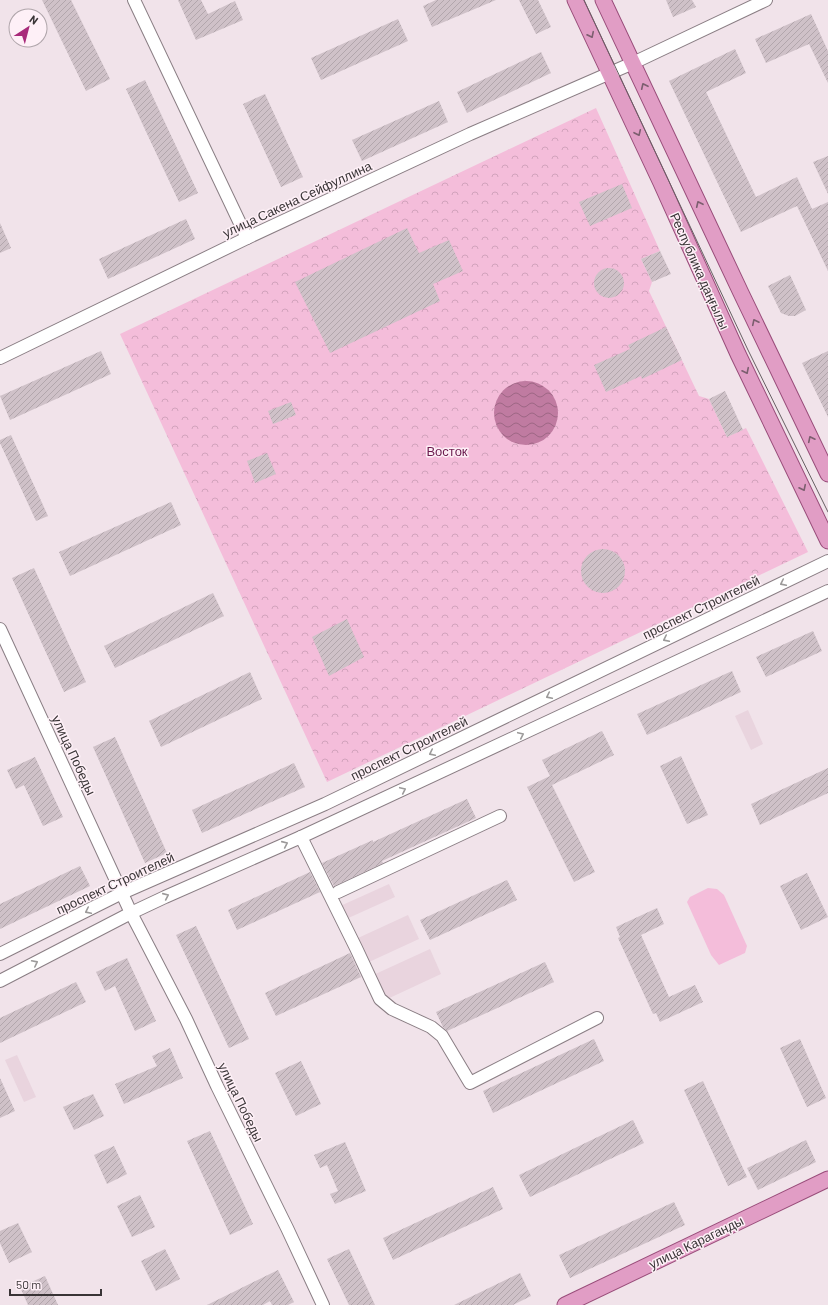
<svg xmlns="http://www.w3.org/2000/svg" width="828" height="1305" viewBox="0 0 828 1305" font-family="Barlow,sans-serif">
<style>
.built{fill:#e9d4de}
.park{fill:url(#park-crowns)}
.pitch{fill:#f4bdda}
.water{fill:url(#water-waves)}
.building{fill:url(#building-hatch)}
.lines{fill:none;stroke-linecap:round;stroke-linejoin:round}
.minor-casing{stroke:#8a7e84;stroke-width:14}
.major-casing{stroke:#994d7a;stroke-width:17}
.minor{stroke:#fff;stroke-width:12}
.major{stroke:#e19dc5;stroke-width:15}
.tram{stroke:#676063;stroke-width:1}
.oneway{stroke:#7c5e6f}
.oneway2{stroke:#9c9a9a}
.labels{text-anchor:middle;stroke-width:3;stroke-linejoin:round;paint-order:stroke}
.street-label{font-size:13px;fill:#393436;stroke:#fef0f7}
.park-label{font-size:13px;fill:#6b194d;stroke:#fef0f7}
</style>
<defs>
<pattern id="park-crowns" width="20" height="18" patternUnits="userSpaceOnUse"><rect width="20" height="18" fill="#f4bdda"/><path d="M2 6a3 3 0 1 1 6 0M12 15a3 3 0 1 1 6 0" fill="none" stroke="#d2a3bc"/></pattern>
<pattern id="water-waves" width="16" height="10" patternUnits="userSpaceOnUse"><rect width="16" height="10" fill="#c07ba1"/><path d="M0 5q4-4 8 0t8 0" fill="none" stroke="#9d6684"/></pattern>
<pattern id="building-hatch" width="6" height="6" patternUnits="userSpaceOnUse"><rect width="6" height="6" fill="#cfc1c8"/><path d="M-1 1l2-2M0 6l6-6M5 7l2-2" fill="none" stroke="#b2a6ac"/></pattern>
</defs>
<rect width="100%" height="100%" fill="#f1e3ea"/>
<!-- built -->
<g class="built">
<polygon points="748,710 763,744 751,750 735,716"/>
<polygon points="389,884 395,897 344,920 338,907"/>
<polygon points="408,915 419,939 369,962 358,938"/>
<polygon points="430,949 441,974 383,1001 371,976"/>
<polygon points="17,1055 36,1097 24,1102 5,1060"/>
</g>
<!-- park -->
<polygon class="park" points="596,108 660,251 641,259 652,282 649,291 699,396 709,399 727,437 746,428 808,552 327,782 120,334"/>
<!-- pitch -->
<polygon class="pitch" points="708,888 717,889 724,895 747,946 745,953 719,965 711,955 687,902 690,897"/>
<!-- water -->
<circle class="water" cx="526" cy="413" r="32"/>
<!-- building -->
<g class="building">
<polygon points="42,0 71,0 110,79 86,91"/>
<polygon points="178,0 201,0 208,14 235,1 243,20 196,40"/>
<polygon points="436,0 496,0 432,27 423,6"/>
<polygon points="519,0 538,0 551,27 536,34"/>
<polygon points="666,0 692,0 696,7 673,17"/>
<polygon points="811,14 828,51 828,83 809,44 766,63 755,39"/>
<polygon points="398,19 408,41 321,80 311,58"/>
<polygon points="735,49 746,73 706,92 756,197 797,177 812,209 828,202 828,271 797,206 741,232 669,81"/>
<polygon points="541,52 551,73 467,113 457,92"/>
<polygon points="145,80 198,193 179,202 126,89"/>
<polygon points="265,94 303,177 281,187 243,104"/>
<polygon points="439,101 448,122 362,161 352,140"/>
<polygon points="828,156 828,194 813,162"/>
<polygon points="622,184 632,208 590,226 579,202"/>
<polygon points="186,219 195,239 108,279 99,259"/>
<polygon points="0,223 11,248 0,253"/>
<polygon points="407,228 419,253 449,240 463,271 433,284 440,301 330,353 295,282"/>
<polygon points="660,251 671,274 652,282 641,259"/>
<circle cx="609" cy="283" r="15"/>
<polygon points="790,275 806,310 795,316 789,316 781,313 768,286"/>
<polygon points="666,327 682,360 642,379 641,376 606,392 594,365 630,349 628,345"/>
<polygon points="101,351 111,374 10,420 0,396"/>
<polygon points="828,351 828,417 802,363"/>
<polygon points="725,391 743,430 727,437 709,399"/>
<polygon points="291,402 296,415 273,424 268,411"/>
<polygon points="11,435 48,516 36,521 0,443 0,440"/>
<polygon points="267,453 276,474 255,483 247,461"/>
<polygon points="171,502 181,525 70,576 59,552"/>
<circle cx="603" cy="571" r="22"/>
<polygon points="34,568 86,682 64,692 12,578"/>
<polygon points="213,593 224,616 115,668 104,646"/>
<polygon points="347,619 364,657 329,676 312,637"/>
<polygon points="813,631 822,651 766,677 756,657"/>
<polygon points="732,671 741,692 647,735 637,714"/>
<polygon points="250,672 262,699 161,747 149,721"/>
<polygon points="602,731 614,755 552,785 595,872 574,882 527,787 550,776 542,760"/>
<polygon points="115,737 167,853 145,863 93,747"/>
<polygon points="681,756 708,815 687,824 660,766"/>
<polygon points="35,757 63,817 43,826 24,785 16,789 7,770"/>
<polygon points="294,763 305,787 202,833 192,810"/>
<polygon points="828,768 828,793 760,825 751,804"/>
<polygon points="467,799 476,818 382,861 383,863 334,886 322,863 373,840 373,842"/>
<polygon points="80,866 90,886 0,929 0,904"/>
<polygon points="310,872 320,892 237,930 228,910"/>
<polygon points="807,873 828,917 801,930 780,886"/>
<polygon points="507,880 517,900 430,940 420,920"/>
<polygon points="657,908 664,924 641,935 669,997 695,985 703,1002 660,1022 656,1013 653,1014 618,938 620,937 616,927"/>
<polygon points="196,926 249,1039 229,1048 176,935"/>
<polygon points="350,953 361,977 276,1016 265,993"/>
<polygon points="127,958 156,1021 135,1031 115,986 105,991 96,972"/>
<polygon points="545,962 554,982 447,1031 443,1027 436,1012"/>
<polygon points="76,982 86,1002 0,1043 0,1018"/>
<polygon points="594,1039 604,1061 493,1113 483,1091"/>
<polygon points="800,1039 826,1098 807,1107 780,1048"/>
<polygon points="170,1048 183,1078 124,1104 115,1084 157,1066 152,1056"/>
<polygon points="301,1061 321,1104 296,1116 275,1073"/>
<polygon points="0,1078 15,1111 0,1118"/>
<polygon points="703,1081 747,1177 728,1186 684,1090"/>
<polygon points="93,1094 104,1116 74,1130 63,1107"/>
<polygon points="633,1120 644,1143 530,1197 519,1175"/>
<polygon points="210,1131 253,1224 230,1235 187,1141"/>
<polygon points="806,1140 816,1162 758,1190 747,1168"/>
<polygon points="345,1142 366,1191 335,1204 330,1194 338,1191 327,1165 320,1168 314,1155"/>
<polygon points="114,1146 127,1174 107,1184 94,1155"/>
<polygon points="493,1187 503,1209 393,1260 383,1238"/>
<polygon points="140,1195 155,1227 132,1237 117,1206"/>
<polygon points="674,1202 685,1225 570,1278 559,1255"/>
<polygon points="18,1223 32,1252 9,1263 0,1243 0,1231"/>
<polygon points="165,1249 180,1279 156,1291 141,1261"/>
<polygon points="349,1249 375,1305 349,1305 327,1259"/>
<polygon points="278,1270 294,1302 288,1305 272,1305 270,1301 263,1305 207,1305"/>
<polygon points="520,1273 531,1296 513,1305 454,1305"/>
<polygon points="45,1276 58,1305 28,1305 20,1287"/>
</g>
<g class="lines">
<defs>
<g id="minor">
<polyline points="134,0 247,238"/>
<polyline points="0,358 247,238 470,134 633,63 766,0"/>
<polyline points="0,629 131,913 186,1019 217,1086 287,1228 323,1305"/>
<polyline points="301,837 356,948 380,999 392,1009 431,1027 442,1036 470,1083 597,1018"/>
<polyline points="338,892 500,816"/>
<polyline points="0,954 122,893 325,804 828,561"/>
<polyline points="0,981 131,913 165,897 301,837 828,591"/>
</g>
<g id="major">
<polyline points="575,0 661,183 738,354 828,541"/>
<polyline points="603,0 741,293 828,474"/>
<polyline points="565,1305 828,1179"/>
</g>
</defs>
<!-- minor casing -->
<use href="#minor" class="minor-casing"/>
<!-- major casing -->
<use href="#major" class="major-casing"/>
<!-- minor -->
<use href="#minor" class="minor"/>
<!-- major -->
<use href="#major" class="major"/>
<!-- tram -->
<polyline class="tram" points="584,0 748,350 828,512"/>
</g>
<!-- one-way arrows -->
<defs><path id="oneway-chevron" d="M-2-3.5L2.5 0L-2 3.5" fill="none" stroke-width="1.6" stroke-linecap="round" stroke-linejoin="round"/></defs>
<g class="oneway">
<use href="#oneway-chevron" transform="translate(591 35) rotate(64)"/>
<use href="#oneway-chevron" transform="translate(644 86) rotate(-115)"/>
<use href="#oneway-chevron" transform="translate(638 133) rotate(65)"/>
<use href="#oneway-chevron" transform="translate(699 204) rotate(-115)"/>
<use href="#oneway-chevron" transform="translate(755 322) rotate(-116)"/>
<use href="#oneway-chevron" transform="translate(746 371) rotate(64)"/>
<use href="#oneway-chevron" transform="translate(811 439) rotate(-116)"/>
<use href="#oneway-chevron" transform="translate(803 488) rotate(64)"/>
</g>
<g class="oneway2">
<use href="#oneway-chevron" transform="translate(783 583) rotate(154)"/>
<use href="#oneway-chevron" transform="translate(666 639) rotate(154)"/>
<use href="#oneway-chevron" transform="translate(549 696) rotate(154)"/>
<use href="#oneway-chevron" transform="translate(521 735) rotate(-25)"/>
<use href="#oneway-chevron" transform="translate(432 753) rotate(154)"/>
<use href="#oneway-chevron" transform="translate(403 790) rotate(-25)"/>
<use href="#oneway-chevron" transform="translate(285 844) rotate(-24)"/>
<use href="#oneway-chevron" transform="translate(166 896) rotate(-24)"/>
<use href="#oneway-chevron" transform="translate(88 911) rotate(154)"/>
<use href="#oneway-chevron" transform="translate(35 963) rotate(-27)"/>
</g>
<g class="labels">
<!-- street labels -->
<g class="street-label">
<text transform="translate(297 199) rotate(-25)" y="5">улица Сакена Сейфуллина</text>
<text transform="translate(700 271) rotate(66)" y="5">Республика даңғылы</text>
<text transform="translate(701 607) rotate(-26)" y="5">проспект Строителей</text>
<text transform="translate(409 748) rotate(-26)" y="5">проспект Строителей</text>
<text transform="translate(74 755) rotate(65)" y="5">улица Победы</text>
<text transform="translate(115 883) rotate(-25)" y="5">проспект Строителей</text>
<text transform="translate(241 1102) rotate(64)" y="5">улица Победы</text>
<text transform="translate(696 1242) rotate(-26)" y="5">улица Караганды</text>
</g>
<!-- park labels -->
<g class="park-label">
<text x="447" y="456">Восток</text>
</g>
</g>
<!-- north arrow -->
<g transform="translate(28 28) rotate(36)"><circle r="19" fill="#fef0f7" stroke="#afa5aa"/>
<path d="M0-3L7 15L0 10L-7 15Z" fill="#a82a7a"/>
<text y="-6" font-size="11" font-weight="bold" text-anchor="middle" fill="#393436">N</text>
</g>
<!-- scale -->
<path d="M10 1289v6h91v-6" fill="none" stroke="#393436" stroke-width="2"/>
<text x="16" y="1289" font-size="12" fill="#393436" stroke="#fef0f7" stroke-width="3" paint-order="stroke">50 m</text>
</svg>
